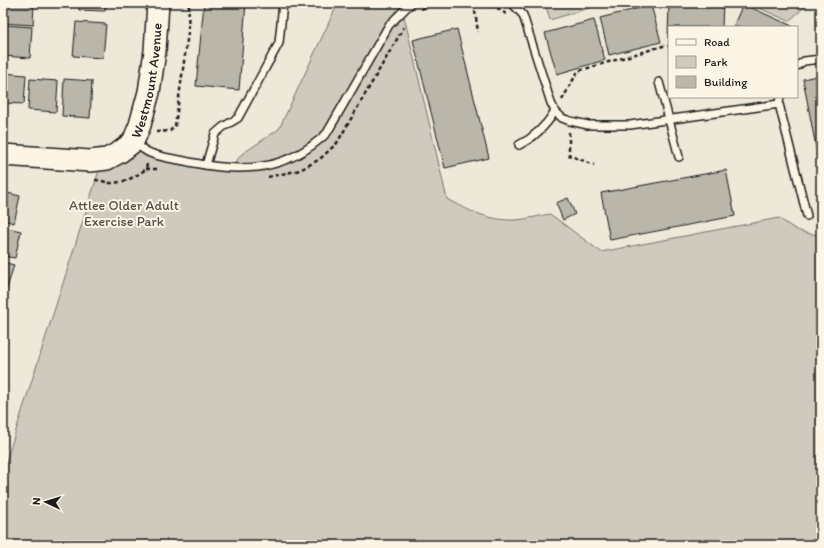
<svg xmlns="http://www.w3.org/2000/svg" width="824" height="548" viewBox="0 0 824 548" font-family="Itim,sans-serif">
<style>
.green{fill:#cfcabd;stroke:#76736c}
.building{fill:#bab6aa;stroke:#1c1c1c}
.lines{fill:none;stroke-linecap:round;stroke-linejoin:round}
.lane-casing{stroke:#1c1c1c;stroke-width:10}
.secondary-casing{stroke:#1c1c1c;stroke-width:24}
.path{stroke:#1c1c1c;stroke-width:2.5;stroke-dasharray:4 3;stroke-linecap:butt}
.lane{stroke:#fcf5e5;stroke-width:7}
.secondary{stroke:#fcf5e5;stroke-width:21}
.labels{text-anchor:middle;stroke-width:4;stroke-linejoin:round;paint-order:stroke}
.street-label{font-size:14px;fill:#1c1c1c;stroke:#fcf5e5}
.park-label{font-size:14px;fill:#52504c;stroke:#fcf5e5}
</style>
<rect width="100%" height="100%" fill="#eee8d9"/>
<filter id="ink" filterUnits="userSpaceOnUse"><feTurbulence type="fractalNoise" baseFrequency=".025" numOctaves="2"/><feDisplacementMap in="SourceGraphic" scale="8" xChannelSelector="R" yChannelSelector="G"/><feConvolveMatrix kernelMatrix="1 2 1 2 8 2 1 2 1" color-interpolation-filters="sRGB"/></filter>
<g filter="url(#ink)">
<!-- green -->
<g class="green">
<path d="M338 3H413L403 12 447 199C468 211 491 221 516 220 527 219 539 216 550 214L601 252 779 218C792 228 804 236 821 234V545H3V471L102 161 133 143 149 154 230 169 242 154 279 129Z"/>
<polygon points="545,3 605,3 550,20"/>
<polygon points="747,3 809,3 789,21"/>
</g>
<!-- building -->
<g class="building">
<polygon points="4,3 34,3 33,25 3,23"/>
<polygon points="79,3 106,3 105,11 79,10"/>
<polygon points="204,3 246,3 239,90 196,86"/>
<polygon points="669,3 723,3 722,27 669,27 668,38"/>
<polygon points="743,4 792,26 792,27 733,27"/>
<polygon points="651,5 661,42 609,55 600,18"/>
<polygon points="594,20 605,60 557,74 545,33"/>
<polygon points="76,22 106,24 103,58 73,56"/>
<polygon points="4,25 32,27 30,58 3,56"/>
<polygon points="457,29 489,158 445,168 413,40"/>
<polygon points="3,73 26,75 24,104 3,103"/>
<polygon points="821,75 821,174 803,79"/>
<polygon points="30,79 58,81 56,112 28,110"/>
<polygon points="64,79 92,81 90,118 62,116"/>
<polygon points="726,170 735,216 610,240 601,193"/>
<polygon points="3,192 20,196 14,223 3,220"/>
<polygon points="568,198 575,214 563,220 556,203"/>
<polygon points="3,227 21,231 15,258 3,256"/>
<polygon points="3,262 14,265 6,292 3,291"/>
<polygon points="3,295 7,296 3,310"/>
</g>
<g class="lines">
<defs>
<g id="lane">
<polyline points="512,3 523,15 551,103 555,111 562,118 570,121 588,125 630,125 779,104"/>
<polyline points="797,66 804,61 821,59"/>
<polyline points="659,82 679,157"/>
<polyline points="780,97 779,104 807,216"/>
<path d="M135 143C139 146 145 151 150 153 162 158 177 159 189 162 242 173 286 172 327 133L389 25 407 7 412 3"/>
<path d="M519 145C535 137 546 126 555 111"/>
<polyline points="206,165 215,134 223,127 238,118 279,43 283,3"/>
</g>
<g id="secondary">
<path id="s1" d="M3 155 90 161 107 159 120 152 133 142 140 125 149 92 155 51 158 3"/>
</g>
</defs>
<!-- lane casing -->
<use href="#lane" class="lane-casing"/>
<!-- secondary casing -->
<use href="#secondary" class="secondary-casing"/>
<!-- path -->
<g class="path">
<polyline points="470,3 496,7 506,14"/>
<polyline points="474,4 478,32"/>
<polyline points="421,9 437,3"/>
<polyline points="562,100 578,71 663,46 669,46"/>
<polyline points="156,132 170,131 175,126 188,33 189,3"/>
<polyline points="569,132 569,155 594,165"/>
<polyline points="146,169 160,169"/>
<polyline points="268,177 300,170 320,159 337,143 404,27"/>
<path d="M95 180C100 180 105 182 110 183 125 183 135 177 146 169L147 164"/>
</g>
<!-- lane -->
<use href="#lane" class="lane"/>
<!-- secondary -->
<use href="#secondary" class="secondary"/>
</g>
</g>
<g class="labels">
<!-- street labels -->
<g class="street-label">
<text dy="5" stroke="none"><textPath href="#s1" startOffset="199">Westmount Avenue</textPath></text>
</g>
<!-- park labels -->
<g class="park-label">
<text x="124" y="210">Attlee Older Adult<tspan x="124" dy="16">Exercise Park</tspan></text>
</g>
</g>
<!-- margin -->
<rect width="824" height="548" fill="none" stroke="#fcf5e5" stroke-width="16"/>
<rect x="8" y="8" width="808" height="532" fill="none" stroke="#1c1c1c" stroke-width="1.5" filter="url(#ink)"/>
<!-- legend -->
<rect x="668" y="26" width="130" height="72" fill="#fcf5e5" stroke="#a29e95"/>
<rect x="676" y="39" width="20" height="6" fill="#fcf5e5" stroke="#a29e95"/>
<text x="704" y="46" font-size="12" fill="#1c1c1c">Road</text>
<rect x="676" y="56" width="20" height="12" fill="#cfcabd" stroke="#a29e95"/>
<text x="704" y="66" font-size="12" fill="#1c1c1c">Park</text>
<rect x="676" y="76" width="20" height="12" fill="#bab6aa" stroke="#a29e95"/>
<text x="704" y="86" font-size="12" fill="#1c1c1c">Building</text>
<!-- north arrow -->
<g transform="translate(46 502) rotate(274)" stroke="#fcf5e5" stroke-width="3" paint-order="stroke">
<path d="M0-3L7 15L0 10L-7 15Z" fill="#1c1c1c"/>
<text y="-6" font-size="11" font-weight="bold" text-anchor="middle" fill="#1c1c1c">N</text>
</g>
</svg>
